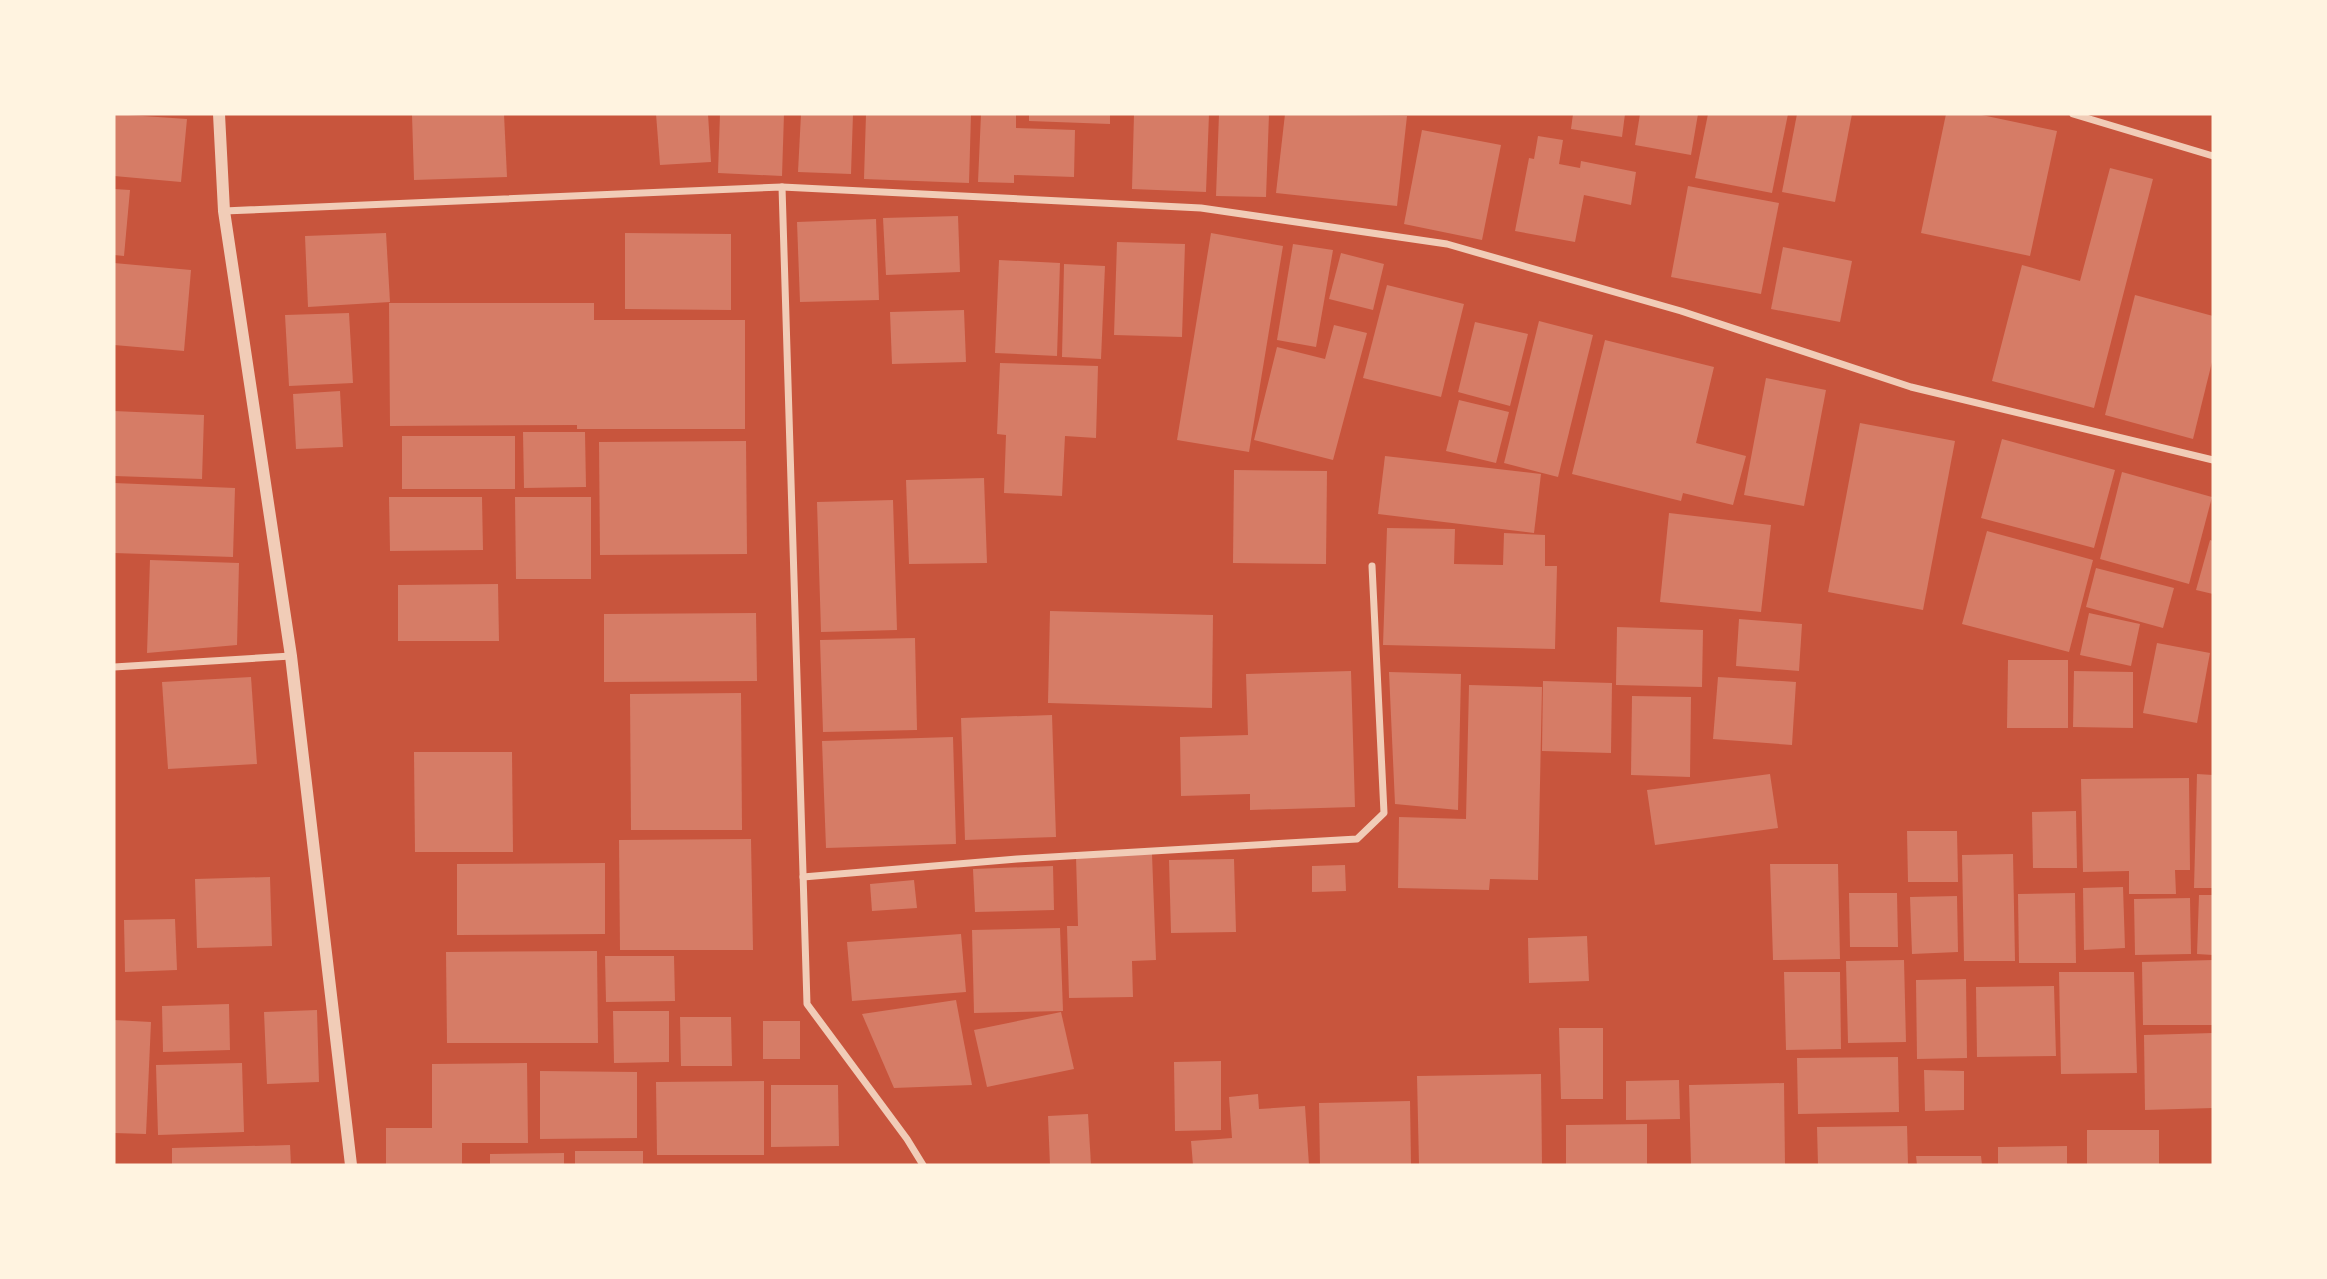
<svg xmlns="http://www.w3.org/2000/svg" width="2327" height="1279" viewBox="0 0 2327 1279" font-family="Jost,sans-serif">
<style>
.building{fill:#d67c66}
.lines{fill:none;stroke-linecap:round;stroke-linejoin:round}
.minor{stroke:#f1ccb7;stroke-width:7}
.tertiary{stroke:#f1ccb7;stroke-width:12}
</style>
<rect width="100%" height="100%" fill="#c8553d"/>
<!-- building -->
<g class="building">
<polygon points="114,114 187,119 181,182 114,176"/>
<polygon points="412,114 504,114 507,177 414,180"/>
<polygon points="656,114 708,114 711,162 660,165"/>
<polygon points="720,114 784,114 782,176 718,173"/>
<polygon points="801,114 853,114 851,174 798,172"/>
<polygon points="866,114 971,114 969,183 864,179"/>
<polygon points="981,114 1016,114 1016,128 1075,130 1074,177 1014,175 1014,183 978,182"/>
<polygon points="1029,114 1110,114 1110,124 1029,121"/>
<polygon points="1134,114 1209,114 1206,192 1132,189"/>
<polygon points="1219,114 1269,114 1266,197 1216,196"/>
<polygon points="1285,114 1407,116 1397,206 1276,193"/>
<polygon points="1573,114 1625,114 1622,137 1571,129"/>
<polygon points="1640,114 1698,114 1691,155 1635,145"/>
<polygon points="1708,114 1788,114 1772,193 1695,178"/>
<polygon points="1797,114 1852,114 1835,202 1782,192"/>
<polygon points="1946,114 1977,114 2057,131 2030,256 1921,233"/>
<polygon points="1422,130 1501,145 1482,240 1404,224"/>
<polygon points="1538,136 1563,140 1559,164 1580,168 1581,161 1636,172 1631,205 1584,195 1575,242 1515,231 1529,158 1534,159"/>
<polygon points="2110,168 2153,179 2094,408 1992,381 2022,265 2080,281"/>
<polygon points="1688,186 1779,203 1761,294 1671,277"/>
<polygon points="114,189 130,190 124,256 114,255"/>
<polygon points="958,216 960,272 886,275 883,218"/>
<polygon points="876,219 879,300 800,302 797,222"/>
<polygon points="386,233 390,302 308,307 305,236"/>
<polygon points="625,233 731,234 731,310 625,309"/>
<polygon points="1211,233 1283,246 1249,452 1177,440"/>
<polygon points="1117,242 1185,244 1182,337 1114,335"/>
<polygon points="1293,244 1333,250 1316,347 1277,340"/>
<polygon points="1783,247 1852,261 1840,322 1771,309"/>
<polygon points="1341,253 1384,264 1373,310 1329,299"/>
<polygon points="999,260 1060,263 1057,356 995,353"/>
<polygon points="114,263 191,270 184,351 114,345"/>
<polygon points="1064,264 1105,266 1101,359 1062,357"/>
<polygon points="1387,285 1464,304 1441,397 1363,378"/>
<polygon points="2135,295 2213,316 2213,358 2193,439 2105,415"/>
<polygon points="389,303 594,303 594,320 745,320 745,429 577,429 577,425 390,426"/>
<polygon points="964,310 966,362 892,364 890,312"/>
<polygon points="349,313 353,383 289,386 285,315"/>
<polygon points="1539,321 1593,335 1558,477 1504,463"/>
<polygon points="1475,322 1528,334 1510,406 1458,392"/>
<polygon points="1334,325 1367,333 1333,460 1254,440 1277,347 1325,359"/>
<polygon points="1605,340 1714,367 1696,443 1746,456 1733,505 1683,493 1681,501 1572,474"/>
<polygon points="1000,363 1098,366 1096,438 1065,436 1062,496 1004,493 1006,435 997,434"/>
<polygon points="1766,378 1826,390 1804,506 1744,495"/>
<polygon points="340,391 343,447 296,449 293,394"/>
<polygon points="1459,400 1509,412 1496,463 1446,451"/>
<polygon points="114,411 204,415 202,479 114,476"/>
<polygon points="1860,423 1955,441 1923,610 1828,592"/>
<polygon points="523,432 585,432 586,487 524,488"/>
<rect x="402" y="436" width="113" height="53"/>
<polygon points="2002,439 2115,470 2094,548 1981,518"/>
<polygon points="746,441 747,554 600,555 599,442"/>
<polygon points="1385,456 1541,474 1534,533 1378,514"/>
<polygon points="1234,470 1327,471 1326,564 1233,563"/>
<polygon points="2122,472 2212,497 2189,584 2100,559"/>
<polygon points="984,478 987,563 909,564 906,480"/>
<polygon points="114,483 235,488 233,557 114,553"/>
<polygon points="389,497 482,497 483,550 390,551"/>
<polygon points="515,497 591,497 591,579 516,579"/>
<polygon points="893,500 897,630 821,632 817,502"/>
<polygon points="1669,513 1771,525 1761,612 1660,602"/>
<polygon points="1387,528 1455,529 1454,564 1503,565 1504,533 1545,535 1545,566 1557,566 1555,649 1383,645"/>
<polygon points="1987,531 2093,560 2069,652 1962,624"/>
<polygon points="2210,540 2213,541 2213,594 2196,590"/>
<polygon points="150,560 239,563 237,645 147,653"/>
<polygon points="2096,568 2174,588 2163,628 2086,607"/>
<polygon points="498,584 499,641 398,641 398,585"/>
<polygon points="1050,611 1213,615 1212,708 1048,703"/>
<polygon points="756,613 757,681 604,682 604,614"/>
<polygon points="2089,613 2140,624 2131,666 2080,655"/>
<polygon points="1739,619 1802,624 1799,671 1736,666"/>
<polygon points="1617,627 1703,630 1702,687 1616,685"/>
<polygon points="915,638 917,730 823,732 820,640"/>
<polygon points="2157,643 2210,653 2197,723 2143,713"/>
<polygon points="2008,660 2068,660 2068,728 2007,728"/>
<polygon points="1351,671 1355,807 1250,810 1250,794 1181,796 1180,737 1248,735 1246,674"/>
<polygon points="2074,671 2133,672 2133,728 2073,727"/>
<polygon points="1389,672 1461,674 1458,810 1395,804"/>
<polygon points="251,677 257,764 168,769 162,682"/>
<polygon points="1718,677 1796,682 1792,745 1713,739"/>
<polygon points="1543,681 1612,683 1611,753 1542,751"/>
<polygon points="1469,685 1542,687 1538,880 1490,879 1489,890 1398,888 1399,817 1466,819"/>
<polygon points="741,693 742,830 631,830 630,694"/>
<polygon points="1632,696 1691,697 1690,777 1631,775"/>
<polygon points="1052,715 1056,837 965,840 961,718"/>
<polygon points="953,737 956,844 826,848 822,741"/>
<polygon points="414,752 512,752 513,852 415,852"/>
<polygon points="1770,774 1778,828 1655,845 1647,790"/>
<polygon points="2197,774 2213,775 2213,888 2194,888"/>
<polygon points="2189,778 2190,870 2175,870 2176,894 2129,894 2129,871 2083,872 2081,779"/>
<polygon points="2076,811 2077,868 2033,868 2032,812"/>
<polygon points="1907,831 1957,831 1958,882 1908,882"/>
<polygon points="751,839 753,950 620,950 619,840"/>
<polygon points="1152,854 1156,960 1132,961 1133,997 1069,998 1067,926 1078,926 1076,857"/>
<polygon points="2013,854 2015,961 1964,961 1962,855"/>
<polygon points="1234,859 1236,932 1171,933 1169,860"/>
<polygon points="605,863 605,934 457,935 457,864"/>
<polygon points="1770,864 1838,864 1840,959 1773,960"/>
<polygon points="1345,865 1346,891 1312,892 1312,866"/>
<polygon points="1053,866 1054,910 975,912 973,869"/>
<polygon points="270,877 272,946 197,948 195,879"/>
<polygon points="914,880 917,908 872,911 870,884"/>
<polygon points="2123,887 2125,948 2084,950 2083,888"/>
<polygon points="1849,893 1897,893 1898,947 1850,947"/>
<polygon points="2075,893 2076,963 2019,963 2018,894"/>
<polygon points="2199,895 2213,895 2213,955 2197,954"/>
<polygon points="1957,896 1958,952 1912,954 1910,897"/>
<polygon points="2190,898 2191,954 2135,955 2134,899"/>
<polygon points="175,919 177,970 125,972 124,920"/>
<polygon points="1060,928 1063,1011 974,1013 972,930"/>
<polygon points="961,934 966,992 852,1001 847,942"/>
<polygon points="1587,936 1589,981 1529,983 1528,938"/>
<polygon points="597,951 598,1043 447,1043 446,952"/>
<polygon points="605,956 674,956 675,1001 606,1002"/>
<polygon points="1904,960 1906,1042 1848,1043 1846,961"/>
<polygon points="2213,960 2213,1025 2143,1025 2142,962"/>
<polygon points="1784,972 1840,972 1841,1049 1786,1050"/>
<polygon points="2059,972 2134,972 2137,1073 2061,1074"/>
<polygon points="1966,979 1967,1058 1917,1059 1916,980"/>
<polygon points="2054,986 2056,1056 1977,1057 1976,987"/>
<polygon points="956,1000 972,1085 894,1088 862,1014"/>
<polygon points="229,1004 230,1050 163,1052 162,1006"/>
<polygon points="317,1010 319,1082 267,1084 264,1012"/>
<polygon points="613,1011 669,1011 669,1062 614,1063"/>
<polygon points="1061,1012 1074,1069 987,1087 974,1030"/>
<polygon points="680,1017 731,1017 732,1066 681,1066"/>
<polygon points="114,1020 151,1022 146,1134 114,1133"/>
<rect x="763" y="1021" width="37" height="38"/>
<polygon points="1559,1028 1603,1028 1603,1099 1561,1099"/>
<polygon points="2213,1033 2213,1108 2145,1110 2144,1035"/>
<polygon points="1898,1057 1899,1112 1798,1114 1797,1058"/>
<polygon points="1221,1061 1221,1130 1175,1131 1174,1062"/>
<polygon points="242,1063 244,1132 158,1135 156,1065"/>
<polygon points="527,1063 528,1143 462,1143 462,1165 386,1165 386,1128 432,1128 432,1064"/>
<polygon points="1924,1070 1964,1071 1964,1110 1925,1111"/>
<polygon points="540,1071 637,1072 637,1138 540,1139"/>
<polygon points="1541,1074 1542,1165 1419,1165 1417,1076"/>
<polygon points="1679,1080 1680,1119 1626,1120 1626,1081"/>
<polygon points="764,1081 764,1155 657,1155 656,1082"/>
<polygon points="1784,1083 1785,1165 1691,1165 1689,1085"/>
<polygon points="771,1085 838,1085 839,1146 771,1147"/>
<polygon points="1258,1094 1259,1109 1305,1106 1309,1165 1193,1165 1191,1141 1232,1138 1229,1097"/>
<polygon points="1410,1101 1411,1165 1320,1165 1319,1103"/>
<polygon points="1088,1114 1091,1165 1050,1165 1048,1116"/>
<polygon points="1647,1124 1647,1165 1566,1165 1566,1125"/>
<polygon points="1907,1126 1908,1165 1818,1165 1817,1127"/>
<rect x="2087" y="1130" width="72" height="35"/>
<polygon points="290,1145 291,1165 172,1165 172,1148"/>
<polygon points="2067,1146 2067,1165 1998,1165 1998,1147"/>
<rect x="575" y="1151" width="68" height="14"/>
<polygon points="564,1153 564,1165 490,1165 490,1154"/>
<polygon points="1916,1156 1981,1156 1982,1165 1917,1165"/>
</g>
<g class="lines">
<!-- minor -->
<g class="minor">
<polyline points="2073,114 2213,156"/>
<polyline points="782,187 1201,208 1447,244 1681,311 1911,387 2213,460"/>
<polyline points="224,211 782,187 807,1004 907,1139 923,1165"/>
<polyline points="114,667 291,656"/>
<polyline points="803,877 1017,859 1357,839 1384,813 1372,566"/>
</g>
<!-- tertiary -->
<polyline class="tertiary" points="219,114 224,211 291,656 351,1165"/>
</g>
<!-- border -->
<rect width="2327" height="1279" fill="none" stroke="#fff3e0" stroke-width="231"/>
</svg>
